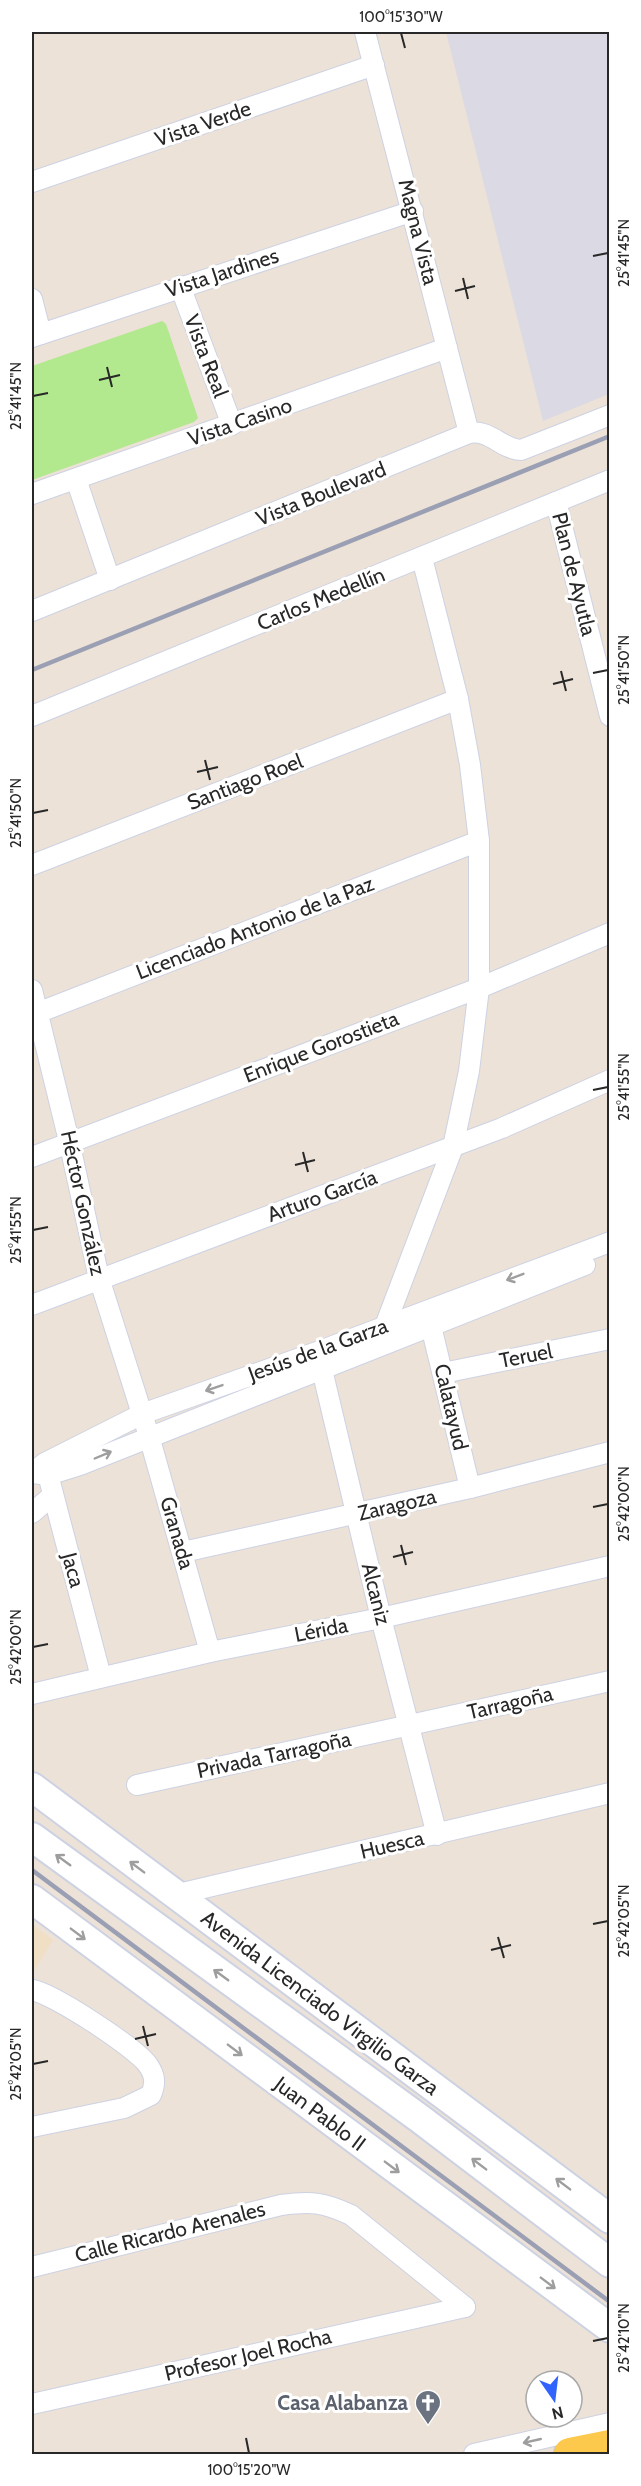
<svg xmlns="http://www.w3.org/2000/svg" width="641" height="2486" viewBox="0 0 641 2486" font-family="Cabin,sans-serif">
<style>
.industrial{fill:#dbd9e3}
.education{fill:#f0dfc4}
.green{fill:#b2e88e}
.lines{fill:none;stroke-linecap:round;stroke-linejoin:round}
.street-casing{stroke:#cdd2e3;stroke-width:22}
.secondary-casing{stroke:#cdd2e3;stroke-width:32}
.primary-casing{stroke:#c7c7c7;stroke-width:34}
.street{stroke:#fff;stroke-width:20}
.secondary{stroke:#fff;stroke-width:28}
.primary{stroke:#fcc94c;stroke-width:32}
.rail{stroke:#9a9fb4;stroke-width:4.5}
.oneway{stroke:#9e9e9e}
.ticks{fill:none;stroke:#282828;stroke-width:2}
.labels{text-anchor:middle;stroke-width:6;stroke-linejoin:round;paint-order:stroke}
.street-label{font-size:21px;fill:#282828;stroke:#fff}
.worship-label{font-size:21px;font-weight:bold;fill:#5b616d;stroke:#fff;text-anchor:end}
.neatline{fill:none;stroke:#282828;stroke-width:2}
.ticks-label{font-size:15px;text-anchor:middle;fill:#282828}
</style>
<rect width="100%" height="100%" fill="#ece2d7"/>
<!-- industrial -->
<polygon class="industrial" points="446,32 609,32 609,394 543,421"/>
<!-- education -->
<polygon class="education" points="32,1924 53,1940 32,1974"/>
<!-- green -->
<polygon class="green" points="162,321 166,324 198,418 194,422 32,480 32,366"/>
<g class="lines">
<defs>
<g id="street">
<polyline points="365,32 469,433"/>
<polyline points="32,182 374,65"/>
<polyline points="180,286 232,425"/>
<polyline points="32,299 41,334"/>
<polyline points="32,337 413,211"/>
<polyline points="76,479 110,580"/>
<polyline points="32,494 447,348"/>
<polyline points="556,502 610,716"/>
<path d="M32 611 469 433C490 429 501 449 521 450L610 415"/>
<polyline points="32,716 610,480"/>
<polyline points="32,865 458,699"/>
<polyline points="32,990 69,1141 99,1278 149,1436 210,1652"/>
<polyline points="32,1015 479,841"/>
<polyline points="32,1157 479,988 610,933"/>
<polyline points="32,1305 502,1128 610,1080"/>
<polyline points="385,1326 453,1147 469,1071 479,988 479,841 470,765 458,699 422,558"/>
<polyline points="431,1326 470,1488"/>
<polyline points="319,1357 381,1618 437,1835"/>
<polyline points="443,1373 610,1339"/>
<polyline points="45,1463 101,1677"/>
<polyline points="32,1473 45,1463 142,1414 317,1352 610,1242"/>
<polyline points="34,1473 48,1475 80,1465 585,1265"/>
<polyline points="32,1513 53,1495"/>
<polyline points="183,1552 470,1488 610,1452"/>
<polyline points="32,1694 210,1652 381,1618 610,1566"/>
<polyline points="137,1785 610,1681"/>
<polyline points="174,1895 610,1793"/>
<path d="M32 1990C52 1993 135 2047 148 2065 155 2075 156 2083 151 2095L124 2108 32 2127"/>
<path d="M32 2267 281 2205C311 2201 323 2202 351 2215L465 2307"/>
<polyline points="32,2404 465,2307"/>
<polyline points="474,2454 610,2423"/>
</g>
<g id="secondary">
<polyline points="32,1787 610,2219"/>
<polyline points="32,1837 419,2118 610,2263"/>
<polyline points="32,1899 610,2328"/>
</g>
<polyline id="primary" points="570,2454 610,2446"/>
</defs>
<!-- street casing -->
<use href="#street" class="street-casing"/>
<!-- secondary casing -->
<use href="#secondary" class="secondary-casing"/>
<!-- primary casing -->
<use href="#primary" class="primary-casing"/>
<!-- street -->
<use href="#street" class="street"/>
<!-- secondary -->
<use href="#secondary" class="secondary"/>
<!-- primary -->
<use href="#primary" class="primary"/>
<!-- rail -->
<g class="rail">
<polyline points="32,670 610,436"/>
<polyline points="32,1870 610,2302"/>
</g>
</g>
<!-- one-way arrows -->
<defs><path id="oneway-shaft" d="M-6 0H5M1.5-3L5.5 0L1.5 3" fill="none" stroke-width="1.6" stroke-linecap="round" stroke-linejoin="round" transform="scale(1.5)"/></defs>
<g class="oneway">
<use href="#oneway-shaft" transform="translate(515 1277) rotate(159)"/>
<use href="#oneway-shaft" transform="translate(214 1388) rotate(161)"/>
<use href="#oneway-shaft" transform="translate(103 1455) rotate(-23)"/>
<use href="#oneway-shaft" transform="translate(63 1860) rotate(-144)"/>
<use href="#oneway-shaft" transform="translate(137 1867) rotate(-143)"/>
<use href="#oneway-shaft" transform="translate(78 1934) rotate(37)"/>
<use href="#oneway-shaft" transform="translate(221 1975) rotate(-144)"/>
<use href="#oneway-shaft" transform="translate(235 2050) rotate(37)"/>
<use href="#oneway-shaft" transform="translate(479 2164) rotate(-143)"/>
<use href="#oneway-shaft" transform="translate(392 2167) rotate(37)"/>
<use href="#oneway-shaft" transform="translate(563 2184) rotate(-143)"/>
<use href="#oneway-shaft" transform="translate(548 2283) rotate(37)"/>
<use href="#oneway-shaft" transform="translate(532 2441) rotate(167)"/>
</g>
<!-- ticks -->
<path class="ticks" d="M401 33 405 48M593 256 608 253M463 278 468 299M455 291 475 286M107 367 112 387M99 380 120 375M33 396 48 393M561 671 566 691M593 673 608 670M553 684 573 679M205 760 210 780M197 772 218 767M33 813 48 810M593 1090 608 1087M303 1152 308 1172M295 1165 315 1160M33 1230 48 1227M593 1507 608 1504M401 1545 406 1565M393 1557 413 1552M33 1647 48 1644M593 1924 608 1921M498 1937 504 1958M491 1950 511 1945M143 2026 148 2046M135 2039 156 2034M33 2064 48 2061M593 2341 608 2338M246 2438 249 2453"/>
<!-- icons -->
<defs>
<symbol id="church-pin" viewBox="-11 -11 22 30"><path d="M0 17L-7.5 6A9.5 9.5 0 1 1 7.5 6Z" fill="#6b7280" stroke="#fff"/><path d="M-1.2-6h2.4v3.5h3.3v2.4h-3.3V6h-2.4V-.1h-3.3v-2.4h3.3Z" fill="#fff"/></symbol>
</defs>
<g fill-rule="evenodd">
<use href="#church-pin" x="413" y="2388" width="30" height="40"/>
</g>
<g class="labels">
<!-- street labels -->
<g class="street-label">
<text transform="translate(203 124) rotate(-19)" y="7">Vista Verde</text>
<text transform="translate(418 232) rotate(76)" y="7">Magna Vista</text>
<text transform="translate(222 273) rotate(-18)" y="7">Vista Jardines</text>
<text transform="translate(206 356) rotate(69)" y="7">Vista Real</text>
<text transform="translate(240 422) rotate(-19)" y="7">Vista Casino</text>
<text transform="translate(321 494) rotate(-22)" y="7">Vista Boulevard</text>
<text transform="translate(574 574) rotate(76)" y="7">Plan de Ayutla</text>
<text transform="translate(321 599) rotate(-22)" y="7">Carlos Medellín</text>
<text transform="translate(245 782) rotate(-21)" y="7">Santiago Roel</text>
<text transform="translate(255 928) rotate(-21)" y="7">Licenciado Antonio de la Paz</text>
<text transform="translate(321 1047) rotate(-21)" y="7">Enrique Gorostieta</text>
<text transform="translate(322 1196) rotate(-20)" y="7">Arturo García</text>
<text transform="translate(83 1203) rotate(78)" y="7">Héctor González</text>
<text transform="translate(318 1350) rotate(-20)" y="7">Jesús de la Garza</text>
<text transform="translate(526 1356) rotate(-11)" y="7">Teruel</text>
<text transform="translate(451 1407) rotate(77)" y="7">Calatayud</text>
<text transform="translate(397 1505) rotate(-13)" y="7">Zaragoza</text>
<text transform="translate(177 1533) rotate(74)" y="7">Granada</text>
<text transform="translate(73 1570) rotate(75)" y="7">Jaca</text>
<text transform="translate(376 1594) rotate(76)" y="7">Alcaniz</text>
<text transform="translate(321 1630) rotate(-11)" y="7">Lérida</text>
<text transform="translate(510 1703) rotate(-13)" y="7">Tarragoña</text>
<text transform="translate(274 1755) rotate(-12)" y="7">Privada Tarragoña</text>
<text transform="translate(392 1845) rotate(-13)" y="7">Huesca</text>
<text transform="translate(320 2003) rotate(37)" y="7">Avenida Licenciado Virgilio Garza</text>
<text transform="translate(320 2114) rotate(37)" y="7">Juan Pablo II</text>
<text transform="translate(170 2232) rotate(-14)" y="7">Calle Ricardo Arenales</text>
<text transform="translate(248 2355) rotate(-13)" y="7">Profesor Joel Rocha</text>
</g>
<!-- worship labels -->
<g class="worship-label">
<text x="408" y="2410">Casa Alabanza</text>
</g>
</g>
<!-- border -->
<rect width="641" height="2486" fill="none" stroke="#ffffff" stroke-width="66"/>
<!-- north arrow -->
<g transform="translate(554 2399) rotate(166)"><circle r="28" fill="#ffffff" stroke="#a9a9a9" stroke-width="1.5"/>
<path d="M0-4.5L10 22L0 15L-10 22Z" fill="#3163ff"/>
<text y="-9" font-size="16" font-weight="bold" text-anchor="middle" fill="#282828">N</text>
</g>
<rect x="33" y="33" width="575" height="2420" class="neatline"/>
<g class="ticks-label">
<text x="401" y="22">100°15'30"W</text>
<text transform="translate(624 253) rotate(-90)" y="5">25°41'45"N</text>
<text transform="translate(16 396) rotate(-90)" y="5">25°41'45"N</text>
<text transform="translate(624 670) rotate(-90)" y="5">25°41'50"N</text>
<text transform="translate(16 813) rotate(-90)" y="5">25°41'50"N</text>
<text transform="translate(624 1087) rotate(-90)" y="5">25°41'55"N</text>
<text transform="translate(16 1230) rotate(-90)" y="5">25°41'55"N</text>
<text transform="translate(624 1504) rotate(-90)" y="5">25°42'00"N</text>
<text transform="translate(16 1647) rotate(-90)" y="5">25°42'00"N</text>
<text transform="translate(624 1921) rotate(-90)" y="5">25°42'05"N</text>
<text transform="translate(16 2064) rotate(-90)" y="5">25°42'05"N</text>
<text transform="translate(624 2338) rotate(-90)" y="5">25°42'10"N</text>
<text x="249" y="2475">100°15'20"W</text>
</g>
</svg>
